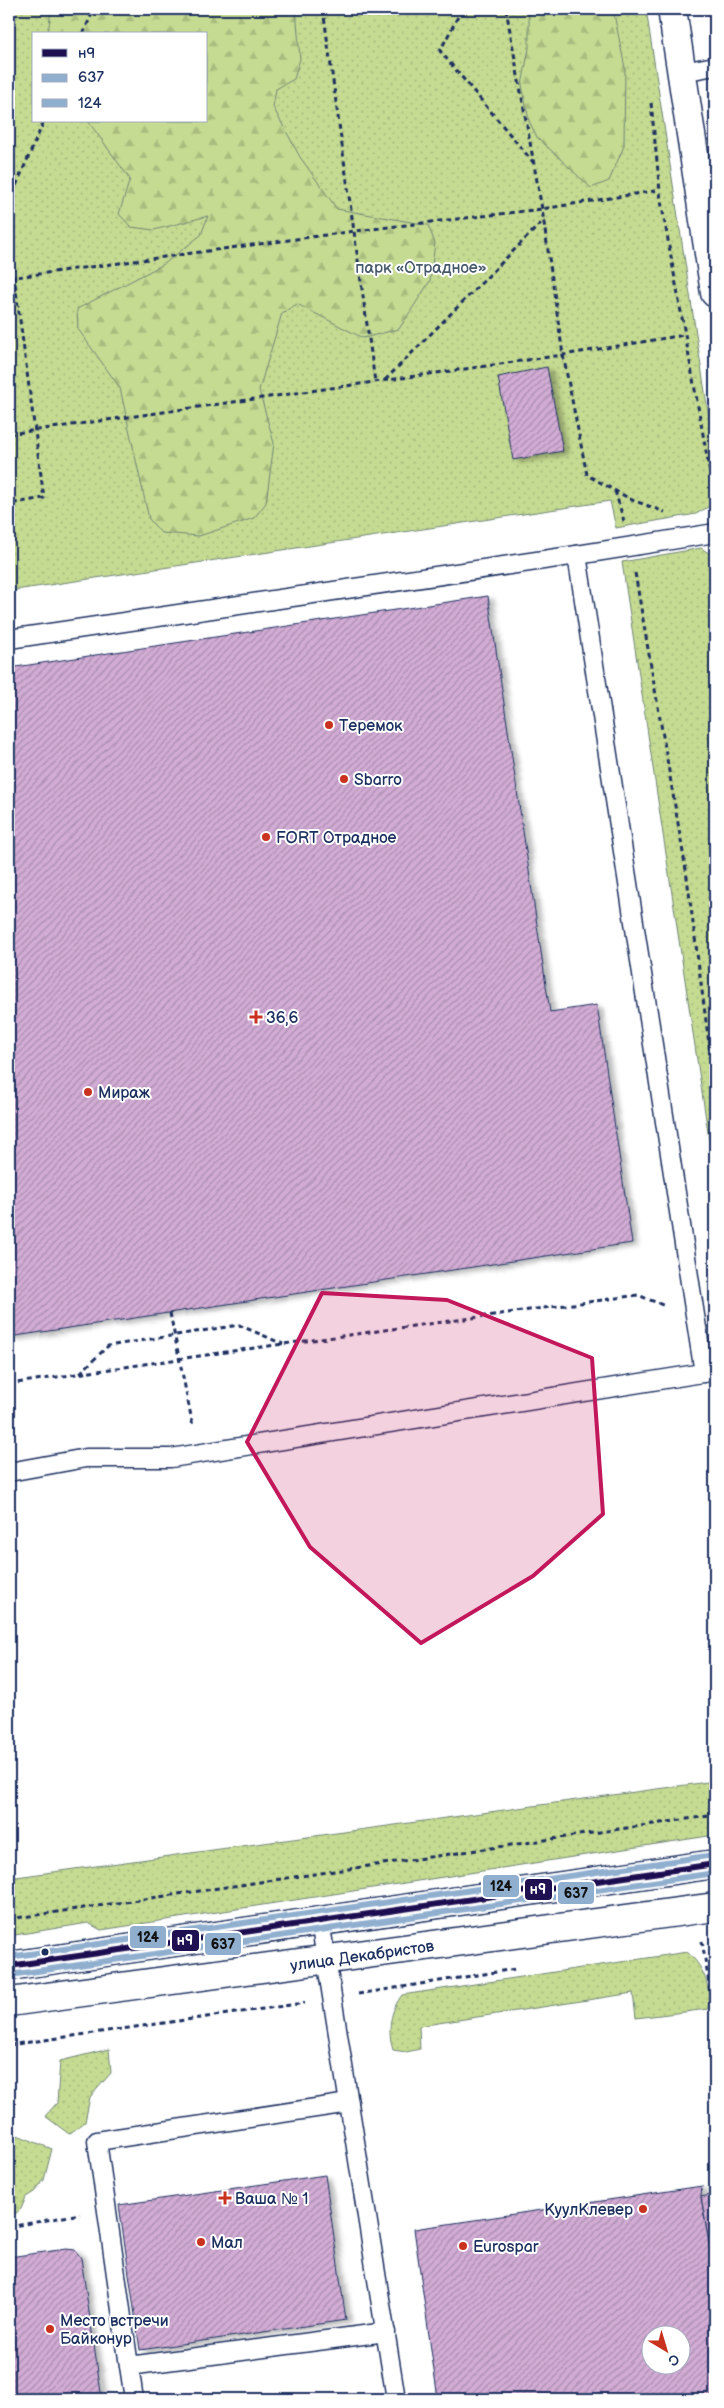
<svg xmlns="http://www.w3.org/2000/svg" width="724" height="2408" viewBox="0 0 724 2408" font-family="'Balsamiq Sans',sans-serif">
<style>
.green{fill:url(#green-dots);stroke:#708578;fill-rule:evenodd}
.forest{fill:url(#forest-firs);stroke:#708578}
.building{fill:url(#building-hatch);stroke:#1b2f5e;fill-rule:evenodd;filter:url(#shadow)}
.lines{fill:none;stroke-linecap:round;stroke-linejoin:round}
.service-casing{stroke:#1b2f5e;stroke-width:21}
.tertiary-casing{stroke:#1b2f5e;stroke-width:31}
.secondary-casing{stroke:#1b2f5e;stroke-width:31}
.path{stroke:#1b2f5e;stroke-width:3;stroke-dasharray:5 4;stroke-linecap:butt}
.service{stroke:#fff;stroke-width:18}
.tertiary{stroke:#fff;stroke-width:28}
.secondary{stroke:#fff;stroke-width:28}
.bus-1-casing{stroke:#fff;stroke-width:10}
.bus-2-casing{stroke:#fff;stroke-width:10}
.bus-3-casing{stroke:#fff;stroke-width:10}
.bus-1{stroke:#1f1051;stroke-width:6}
.bus-2{stroke:#90afcf;stroke-width:6}
.bus-3{stroke:#90afcf;stroke-width:6}
.marked{fill:#c2185b;fill-opacity:0.2;stroke:#c2185b;stroke-width:4;stroke-linejoin:round}
.poi-dot{fill:#c8321e;stroke:#fff;stroke-width:2}
.bus-dot{fill:#1b2f5e;stroke:#fff;stroke-width:2}
.labels{text-anchor:middle;stroke-width:4;stroke-linejoin:round;paint-order:stroke}
.park-label{font-size:16px;fill:#465a6b;stroke:#fff}
.poi-label{font-size:16px;fill:#1b2f5e;stroke:#fff;text-anchor:start}
.street-label{font-size:16px;fill:#1b2f5e;stroke:#fff}
.line-badge{stroke:#fff;stroke-width:2}
.badge-label{font-size:14px;text-anchor:middle;font-weight:bold;fill:#fff}
.pale-badge-label{font-size:14px;text-anchor:middle;font-weight:bold;fill:#111}
</style>
<defs>
<pattern id="green-dots" width="8" height="8" patternUnits="userSpaceOnUse" patternTransform="scale(1.25)"><rect width="8" height="8" fill="#c5db91"/><path d="M2 2h.1M6 6h.1" fill="none" stroke="#a9bc7f" stroke-width="1.8" stroke-linecap="round"/></pattern>
<pattern id="forest-firs" width="22" height="20" patternUnits="userSpaceOnUse" patternTransform="scale(1.25)"><rect width="22" height="20" fill="#c5db91"/><path d="M5 1l3.5 6h-7zM16 11l3.5 6h-7z" fill="#a9bc7f"/></pattern>
<pattern id="building-hatch" width="6" height="6" patternUnits="userSpaceOnUse" patternTransform="scale(1.25)"><rect width="6" height="6" fill="#d2acd4"/><path d="M-1 1l2-2M0 6l6-6M5 7l2-2" fill="none" stroke="#aa8caf"/></pattern>
<filter id="shadow"><feDropShadow dx="5.5" dy="3" stdDeviation="2.5" flood-color="#0004"/></filter>
</defs>
<rect width="100%" height="100%" fill="#fff"/>
<filter id="ink" filterUnits="userSpaceOnUse"><feTurbulence type="fractalNoise" baseFrequency=".02" numOctaves="2"/><feDisplacementMap in="SourceGraphic" scale="10" xChannelSelector="R" yChannelSelector="G"/><feConvolveMatrix kernelMatrix="1 2 1 2 8 2 1 2 1" color-interpolation-filters="sRGB"/></filter>
<g filter="url(#ink)">
<!-- green -->
<g class="green">
<path d="M9 9H646L715 457V503L696 514 616 528 610 501 9 591ZM34 34H206V121H34Z"/>
<polygon points="701,548 715,557 715,1179 622,562"/>
<polygon points="715,1781 715,1835 101,1930 88,1923 9,1936 9,1878"/>
<path d="M687 1952C703 1965 712 1988 708 2009L636 2018 633 1993 419 2026 420 2049 406 2052 393 2050C387 2030 390 2011 402 1995Z"/>
<polygon points="109,2049 111,2073 90,2097 85,2122 69,2134 45,2116 57,2103 60,2061"/>
<polygon points="15,2134 52,2149 44,2180 34,2192 26,2197 21,2209 9,2219 9,2142"/>
</g>
<!-- forest -->
<g class="forest">
<polygon points="51,9 296,9 300,59 294,79 276,89 273,107 300,157 337,209 428,225 435,243 430,281 399,329 363,338 297,304 282,313 259,390 274,443 266,503 254,518 199,536 161,533 149,519 120,388 78,329 77,309 164,264 201,235 208,216 154,230 131,227 119,214 130,179 88,121 206,121 206,34 48,34"/>
<polygon points="529,9 613,9 625,68 624,146 609,181 591,188 537,137 529,121 522,85 529,48"/>
</g>
<!-- building -->
<g class="building">
<polygon points="547,367 563,451 513,460 498,377"/>
<polygon points="488,596 550,1012 597,1005 632,1243 9,1337 9,668"/>
<polygon points="325,2175 346,2320 140,2350 119,2205"/>
<path d="M702 2186 701 2197 715 2276V2399H438L414 2229ZM652 2336H682V2366H652Z"/>
<polygon points="715,2194 715,2276 701,2197"/>
<polygon points="66,2249 75,2250 81,2258 102,2399 9,2399 9,2257"/>
</g>
<g class="lines">
<defs>
<g id="service">
<polyline points="682,72 715,66"/>
<polyline points="577,555 704,1373"/>
<polyline points="9,639 577,555 715,533"/>
<polyline points="9,1472 86,1458 171,1458 715,1371"/>
<polyline points="320,1921 396,2399"/>
<polyline points="349,2103 97,2141 129,2366 386,2332"/>
<polyline points="129,2366 134,2399"/>
</g>
<polyline id="tertiary" points="672,9 715,293"/>
<g id="secondary">
<polyline points="9,1966 715,1864"/>
<polyline points="9,2002 715,1907"/>
</g>
</defs>
<!-- service casing -->
<use href="#service" class="service-casing"/>
<!-- tertiary casing -->
<use href="#tertiary" class="tertiary-casing"/>
<!-- secondary casing -->
<use href="#secondary" class="secondary-casing"/>
<!-- path -->
<g class="path">
<polyline points="323,9 375,382"/>
<polyline points="462,9 440,51 533,162"/>
<polyline points="506,9 542,209 563,355 587,475 632,500 665,512"/>
<polyline points="83,34 94,9"/>
<polyline points="651,103 661,201 715,501"/>
<polyline points="9,202 44,121"/>
<polyline points="9,239 44,498 9,504"/>
<polyline points="9,278 355,231 542,209 660,190"/>
<polyline points="385,380 544,220"/>
<polyline points="9,434 563,355 684,335"/>
<polyline points="615,491 624,521"/>
<polyline points="635,573 686,870 715,1089"/>
<polyline points="170,1313 193,1426"/>
<polyline points="80,1373 108,1346 239,1325 283,1344"/>
<polyline points="9,1384 233,1351 638,1295 665,1306"/>
<polyline points="9,1919 715,1815"/>
<polyline points="702,1941 715,2019"/>
<polyline points="358,1994 515,1969"/>
<polyline points="9,2045 305,2003"/>
<polyline points="9,2227 80,2214"/>
</g>
<!-- service -->
<use href="#service" class="service"/>
<!-- tertiary -->
<use href="#tertiary" class="tertiary"/>
<!-- secondary -->
<use href="#secondary" class="secondary"/>
<defs>
<polyline id="bus-1" points="9,1966 715,1864"/>
<polyline id="bus-2" points="10,1975 715,1873"/>
<polyline id="bus-3" points="9,1957 714,1855"/>
</defs>
<!-- bus-1 casing -->
<use href="#bus-1" class="bus-1-casing"/>
<!-- bus-2 casing -->
<use href="#bus-2" class="bus-2-casing"/>
<!-- bus-3 casing -->
<use href="#bus-3" class="bus-3-casing"/>
<!-- bus-1 -->
<use href="#bus-1" class="bus-1"/>
<!-- bus-2 -->
<use href="#bus-2" class="bus-2"/>
<!-- bus-3 -->
<use href="#bus-3" class="bus-3"/>
</g>
</g>
<!-- marked area -->
<path class="marked" d="M322 1293 447 1300 592 1358 603 1514 533 1576 421 1643 310 1547 247 1442Z"/>
<!-- markers -->
<g class="poi-dot">
<circle cx="329" cy="725" r="5"/>
<circle cx="344" cy="779" r="5"/>
<circle cx="266" cy="837" r="5"/>
<path d="M253.5 1009.5h5v5h5v5h-5v5h-5v-5h-5v-5h5z"/>
<circle cx="88" cy="1092" r="5"/>
<path d="M222.5 2190.5h5v5h5v5h-5v5h-5v-5h-5v-5h5z"/>
<circle cx="643" cy="2209" r="5"/>
<circle cx="201" cy="2242" r="5"/>
<circle cx="463" cy="2246" r="5"/>
<circle cx="50" cy="2329" r="5"/>
</g>
<circle class="bus-dot" cx="45" cy="1952" r="4.5"/>
<g class="labels">
<!-- park labels -->
<g class="park-label">
<text x="421" y="273">парк «Отрадное»</text>
</g>
<!-- poi labels -->
<g class="poi-label">
<text x="339" y="731">Теремок</text>
<text x="354" y="785">Sbarro</text>
<text x="276" y="843">FORT Отрадное</text>
<text x="266" y="1023">36,6</text>
<text x="98" y="1098">Мираж</text>
<text x="235" y="2204">Ваша № 1</text>
<text x="633" y="2215" text-anchor="end">КуулКлевер</text>
<text x="211" y="2248">Мал</text>
<text x="473" y="2252">Eurospar</text>
<text x="60" y="2326">Место встречи<tspan x="60" dy="18">Байконур</tspan></text>
</g>
<!-- street labels -->
<g class="street-label">
<text transform="translate(362 1955) rotate(-8)" y="6">улица Декабристов</text>
</g>
</g>
<g class="line-badge">
<rect x="482" y="1874" width="38" height="24" rx="5" fill="#90afcf"/>
<rect x="524" y="1878" width="29" height="23" rx="5" fill="#1f1051"/>
<rect x="557" y="1881" width="38" height="24" rx="5" fill="#90afcf"/>
<rect x="129" y="1925" width="38" height="24" rx="5" fill="#90afcf"/>
<rect x="171" y="1929" width="29" height="23" rx="5" fill="#1f1051"/>
<rect x="204" y="1932" width="38" height="24" rx="5" fill="#90afcf"/>
</g>
<g class="badge-label">
<text x="538" y="1894">н9</text>
<text x="185" y="1945">н9</text>
</g>
<g class="pale-badge-label">
<text x="501" y="1891">124</text>
<text x="576" y="1898">637</text>
<text x="148" y="1942">124</text>
<text x="223" y="1949">637</text>
</g>
<!-- margin -->
<rect width="724" height="2408" fill="none" stroke="#fff" stroke-width="30"/>
<rect x="15" y="15" width="694" height="2378" fill="none" stroke="#1b2f5e" stroke-width="2" filter="url(#ink)"/>
<!-- legend -->
<rect x="32" y="32" width="175" height="90" fill="#ffffff" stroke="#a4acbf"/>
<rect x="42" y="49" width="25" height="8" fill="#1f1051" stroke="#a4acbf"/>
<text x="78" y="58" font-size="15" fill="#1b2f5e">н9</text>
<rect x="42" y="74" width="25" height="8" fill="#90afcf" stroke="#a4acbf"/>
<text x="78" y="82" font-size="15" fill="#1b2f5e">637</text>
<rect x="42" y="99" width="25" height="8" fill="#90afcf" stroke="#a4acbf"/>
<text x="78" y="108" font-size="15" fill="#1b2f5e">124</text>
<!-- north arrow -->
<g transform="translate(666 2350) rotate(142)"><circle r="24" fill="#ffffff" stroke="#a4acbf"/>
<path d="M0-4L9 19L0 12L-9 19Z" fill="#c8321e"/>
<text y="-8" font-size="14" font-weight="bold" text-anchor="middle" fill="#1b2f5e">С</text>
</g>
</svg>
